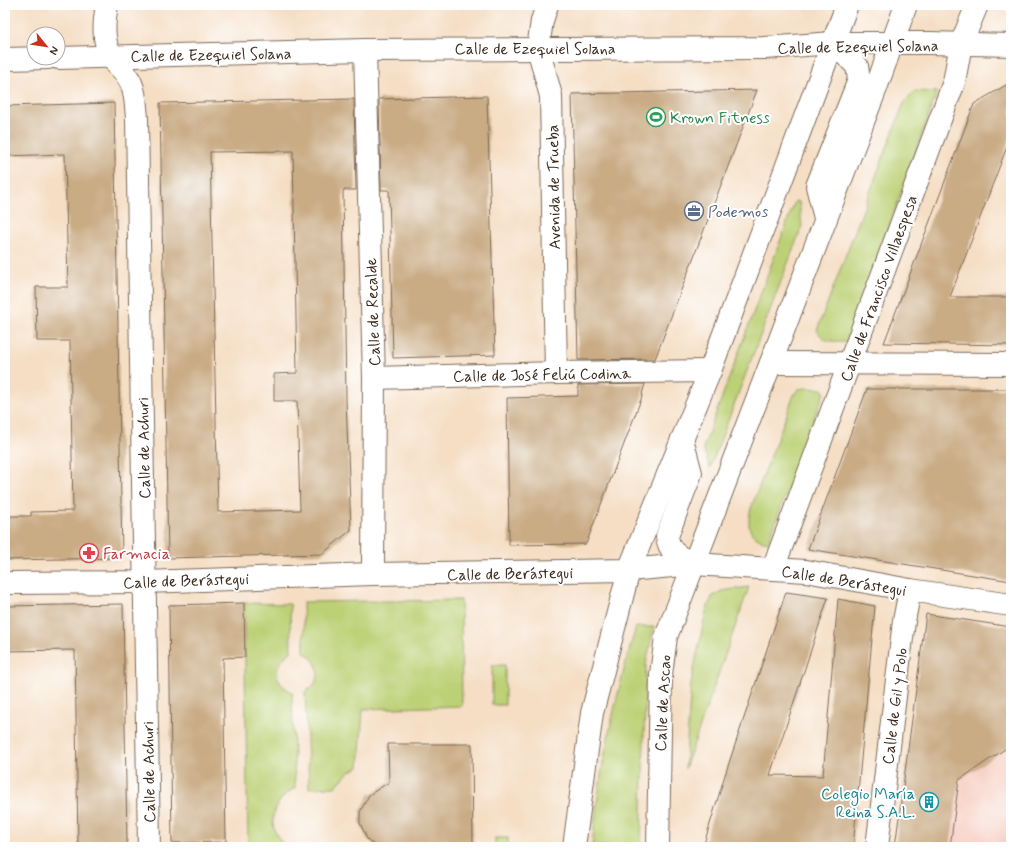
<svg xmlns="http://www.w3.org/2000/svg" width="1016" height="852" viewBox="0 0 1016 852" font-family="Mynerve,sans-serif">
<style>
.built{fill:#f7d1c6}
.green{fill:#bcd074;stroke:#7c7d49}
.building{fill:#c9ab84;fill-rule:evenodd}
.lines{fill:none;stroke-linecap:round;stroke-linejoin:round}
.minor-casing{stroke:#7c6958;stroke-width:24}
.tertiary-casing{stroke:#7c6958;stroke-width:24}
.minor{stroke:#fff;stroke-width:22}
.tertiary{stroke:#fff;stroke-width:22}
.labels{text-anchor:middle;stroke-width:4;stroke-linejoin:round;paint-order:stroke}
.street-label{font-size:16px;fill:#3b2a1e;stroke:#fff}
.leisure-label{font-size:16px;fill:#27864d;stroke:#fff;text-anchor:start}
.service-label{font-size:16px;fill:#4e5e75;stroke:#fff;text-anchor:start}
.health-label{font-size:16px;fill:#be3a42;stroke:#fff;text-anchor:start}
.culture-label{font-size:16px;fill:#0d838f;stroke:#fff;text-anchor:end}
</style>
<rect width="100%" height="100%" fill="#fff"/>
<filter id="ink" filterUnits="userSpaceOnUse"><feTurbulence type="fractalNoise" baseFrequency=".025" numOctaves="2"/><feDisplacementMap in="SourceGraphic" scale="8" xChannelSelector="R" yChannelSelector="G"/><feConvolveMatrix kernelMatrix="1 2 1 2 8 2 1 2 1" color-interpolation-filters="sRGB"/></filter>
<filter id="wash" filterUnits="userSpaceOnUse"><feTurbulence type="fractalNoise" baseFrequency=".012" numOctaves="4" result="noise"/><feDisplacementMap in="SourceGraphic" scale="16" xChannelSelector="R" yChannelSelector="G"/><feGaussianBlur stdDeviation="0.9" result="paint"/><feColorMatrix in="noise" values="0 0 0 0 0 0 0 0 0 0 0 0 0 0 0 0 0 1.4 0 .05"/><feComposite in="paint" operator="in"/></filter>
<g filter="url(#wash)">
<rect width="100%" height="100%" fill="#f5dec4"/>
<!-- built -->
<polygon class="built" points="1011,745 1011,847 895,847 975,760 986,762"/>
<!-- green -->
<g class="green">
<path d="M915 91 937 92 848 341C834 341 824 344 817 330L904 103Z"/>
<polygon points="795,201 799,202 802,226 710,468 703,448"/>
<path d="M806 388 823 389 824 393 768 542C747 538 747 525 751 508L794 395 798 389Z"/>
<polygon points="749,587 685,769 691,683 706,611 712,597 721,591"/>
<path d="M461 600 462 706 363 709 359 767 349 772 335 787 309 788 305 692C324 681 321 663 304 652L303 602Z"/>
<path d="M244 603 290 604 291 652C273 664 272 682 292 692L295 788C271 802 264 828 287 847H248Z"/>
<path d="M636 627H654L646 664 641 847H592C599 769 614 702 636 627Z"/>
<rect x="492" y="665" width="13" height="40"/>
<rect x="495" y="838" width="13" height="9"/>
</g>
<g id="blocks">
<!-- building -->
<g class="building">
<polygon points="1011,82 1011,136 950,297 1011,297 1011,345 884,343 974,104"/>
<polygon points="757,90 655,359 578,360 572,94"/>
<polygon points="487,96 495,355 393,358 389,190 381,190 379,99"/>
<path d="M354 99 356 190H343L346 400 351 530 322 554 168 558 160 103ZM293 151 297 373 274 374V401H297L300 510 218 512 210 152Z"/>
<polygon points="114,103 122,558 5,560 5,516 31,516 31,512 73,511 70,341 37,341 36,287 68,287 65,154 5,156 5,106"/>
<polygon points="645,384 642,394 643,394 586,544 509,545 507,398 578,396 578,385"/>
<polygon points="867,389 1011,389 1011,581 808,549"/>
<polygon points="786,592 828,598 770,775 823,776 838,599 875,606 853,847 703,847 725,775"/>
<polygon points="244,603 245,657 223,658 226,842 172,843 169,605"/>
<polygon points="123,604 127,844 127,847 78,847 75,650 5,651 5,606"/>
<polygon points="926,614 1011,627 1011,745 959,780 950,847 895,847"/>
<polygon points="388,744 472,744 473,847 381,847 374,845 367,839 360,823 360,812 369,795 389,782"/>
</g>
</g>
</g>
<g filter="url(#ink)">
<use href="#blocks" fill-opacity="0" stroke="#7c6958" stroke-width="1"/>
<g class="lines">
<defs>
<g id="minor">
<path d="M107 5C104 22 102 40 111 56 117 66 126 72 131 83 136 94 136 107 137 119L149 847"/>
<polyline points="547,5 542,21 538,48 551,96 556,373"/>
<polyline points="365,50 374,378 373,574"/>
<polyline points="58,58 365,50 765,48 833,43 930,43 1011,45"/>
<polyline points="5,59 48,58"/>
<polyline points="771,363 1011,364"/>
<polyline points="374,378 556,373 710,371"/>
<polyline points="773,569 954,82 961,44 977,5"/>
<polyline points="5,583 144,582 373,574 629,570 694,564 806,571 910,590 1011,605"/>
<polyline points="877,847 904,621 910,590"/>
</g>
<g id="tertiary">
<polyline points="825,218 817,186 859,80 857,66 833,43"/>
<path d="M682 439 691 473 667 536C669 554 680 557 694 564"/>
<polyline points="574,847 592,713 629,570 710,371 847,5"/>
<polyline points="658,847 661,674 666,637 876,88 906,5"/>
</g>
</defs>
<!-- minor casing -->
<use href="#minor" class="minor-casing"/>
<!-- tertiary casing -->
<use href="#tertiary" class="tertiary-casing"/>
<!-- minor -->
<use href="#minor" class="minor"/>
<!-- tertiary -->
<use href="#tertiary" class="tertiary"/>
</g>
</g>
<!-- icons -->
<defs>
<symbol id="stadium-ring" viewBox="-11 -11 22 22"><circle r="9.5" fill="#fff" stroke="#2e9e5b" stroke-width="1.5"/><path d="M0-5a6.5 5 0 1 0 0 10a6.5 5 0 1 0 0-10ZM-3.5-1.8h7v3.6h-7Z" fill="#2e9e5b"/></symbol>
<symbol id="office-ring" viewBox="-11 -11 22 22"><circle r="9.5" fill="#fff" stroke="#5c6f8a" stroke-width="1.5"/><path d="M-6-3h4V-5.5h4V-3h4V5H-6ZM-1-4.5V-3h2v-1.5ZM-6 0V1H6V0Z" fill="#5c6f8a"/></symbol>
<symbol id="pharmacy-ring" viewBox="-11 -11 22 22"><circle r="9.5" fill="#fff" stroke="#e0444e" stroke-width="1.5"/><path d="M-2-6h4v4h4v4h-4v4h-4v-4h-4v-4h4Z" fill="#e0444e"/></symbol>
<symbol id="building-ring" viewBox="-11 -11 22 22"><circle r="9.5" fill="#fff" stroke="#0f9aa8" stroke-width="1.5"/><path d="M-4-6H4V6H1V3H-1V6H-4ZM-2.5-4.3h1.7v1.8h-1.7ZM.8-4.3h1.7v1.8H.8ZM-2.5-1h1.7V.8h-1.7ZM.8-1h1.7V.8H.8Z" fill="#0f9aa8"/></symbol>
</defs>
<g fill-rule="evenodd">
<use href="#stadium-ring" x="645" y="106" width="22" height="22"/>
<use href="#office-ring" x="683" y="200" width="22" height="22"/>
<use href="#pharmacy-ring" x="78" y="542" width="22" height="22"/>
<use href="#building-ring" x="918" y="791" width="22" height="22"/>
</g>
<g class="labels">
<!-- street labels -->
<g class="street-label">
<text transform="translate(858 46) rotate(-1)" y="6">Calle de Ezequiel Solana</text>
<text x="535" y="54">Calle de Ezequiel Solana</text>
<text transform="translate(211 54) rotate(-1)" y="6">Calle de Ezequiel Solana</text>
<text transform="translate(553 187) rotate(-91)" y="6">Avenida de Trueba</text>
<text transform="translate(878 288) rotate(-70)" y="6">Calle de Francisco Villaespesa</text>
<text transform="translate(372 312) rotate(-92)" y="6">Calle de Recalde</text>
<text transform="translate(542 374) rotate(-1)" y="6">Calle de José Feliú Codina</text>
<text transform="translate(143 448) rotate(-91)" y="6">Calle de Achuri</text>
<text transform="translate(510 573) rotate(-1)" y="6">Calle de Berástegui</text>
<text transform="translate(186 580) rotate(-2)" y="6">Calle de Berástegui</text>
<text transform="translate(844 580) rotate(9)" y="6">Calle de Berástegui</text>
<text transform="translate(662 703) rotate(-87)" y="6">Calle de Ascao</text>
<text transform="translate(894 706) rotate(-83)" y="6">Calle de Gil y Polo</text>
<text transform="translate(148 772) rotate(-91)" y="6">Calle de Achuri</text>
</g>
<!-- leisure labels -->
<g class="leisure-label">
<text x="670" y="123">Krown Fitness</text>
</g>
<!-- service labels -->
<g class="service-label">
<text x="708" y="217">Podemos</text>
</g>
<!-- health labels -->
<g class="health-label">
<text x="103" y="559">Farmacia</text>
</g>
<!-- culture labels -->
<g class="culture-label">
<text x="915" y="799">Colegio María<tspan x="915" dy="18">Reina S.A.L.</tspan></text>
</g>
</g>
<!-- margin -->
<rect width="1016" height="852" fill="none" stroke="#fff" stroke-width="20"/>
<!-- north arrow -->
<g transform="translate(46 46) rotate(120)"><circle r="19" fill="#ffffff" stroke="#b1aaa5"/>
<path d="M0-3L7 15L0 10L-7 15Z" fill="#c8321e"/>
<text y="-6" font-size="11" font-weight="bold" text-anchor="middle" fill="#3b2a1e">N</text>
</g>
</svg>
